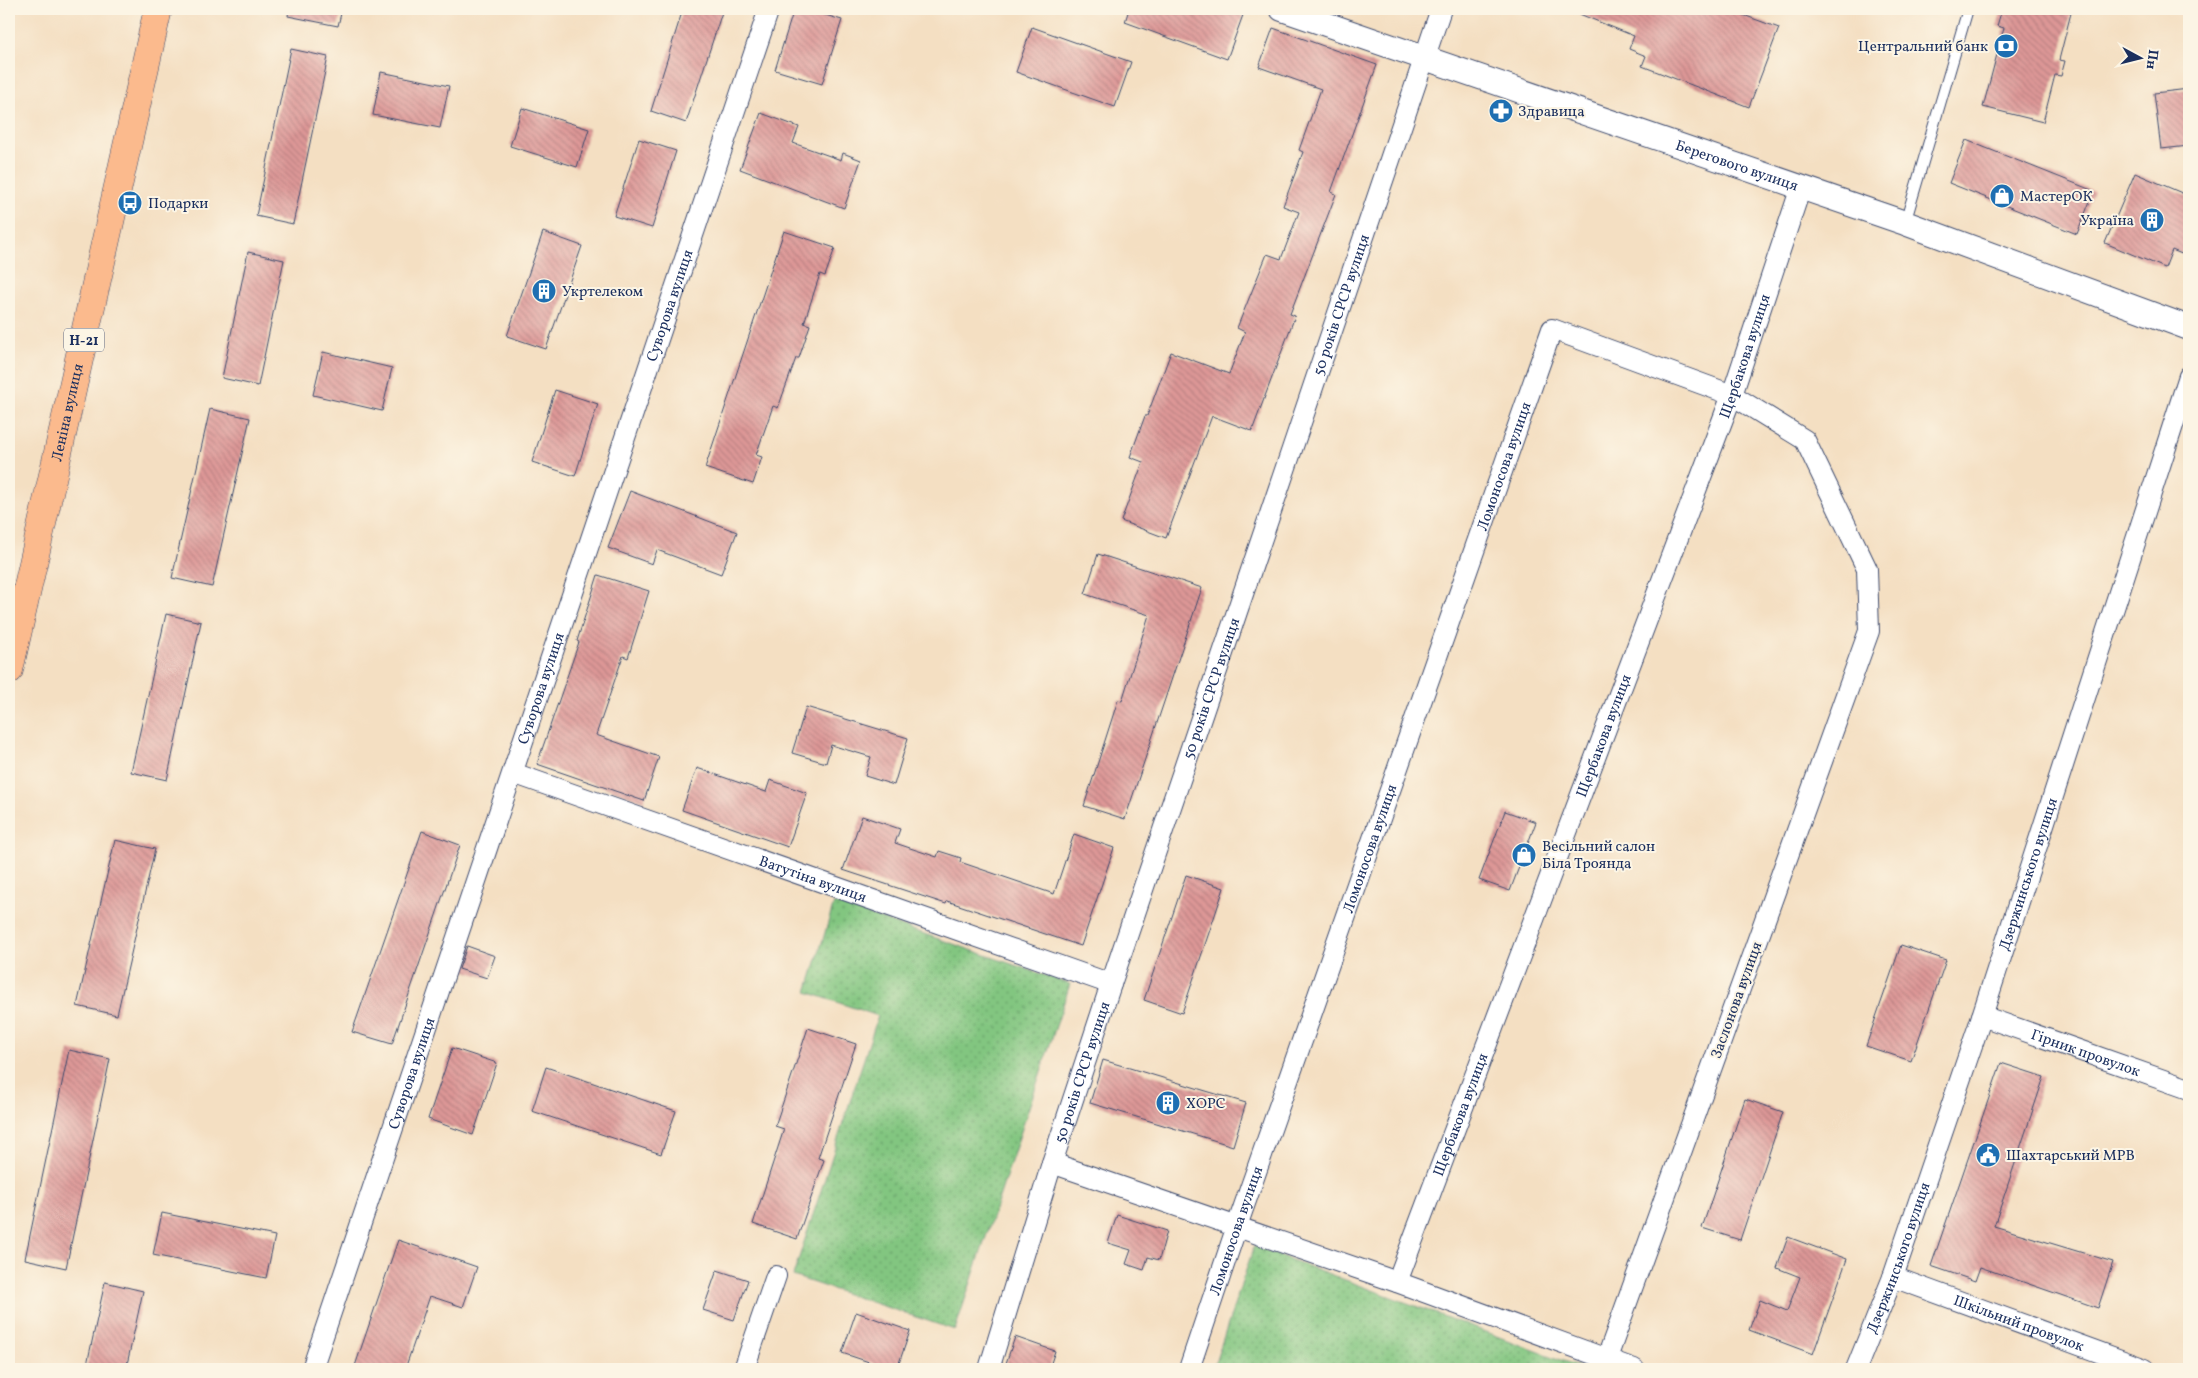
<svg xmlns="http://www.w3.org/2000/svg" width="2198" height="1378" viewBox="0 0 2198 1378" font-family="Vollkorn,serif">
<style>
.park{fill:url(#park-dots);stroke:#4e7a6f}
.building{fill:url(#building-back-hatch)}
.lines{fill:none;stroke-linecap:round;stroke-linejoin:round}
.service-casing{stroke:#3c496d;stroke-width:12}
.minor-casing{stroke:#3c496d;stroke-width:22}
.tertiary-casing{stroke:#3c496d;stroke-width:26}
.primary-casing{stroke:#3c496d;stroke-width:29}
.service{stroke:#fff;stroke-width:10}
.minor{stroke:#fff;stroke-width:20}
.tertiary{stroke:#fff;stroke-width:24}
.primary{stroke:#fbba8d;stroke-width:28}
.labels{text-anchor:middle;stroke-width:4;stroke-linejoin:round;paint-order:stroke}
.shield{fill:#fcf5e5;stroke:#5e6a86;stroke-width:1}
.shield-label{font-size:14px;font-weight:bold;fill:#1b2f5e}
.poi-label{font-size:15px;fill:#1b2f5e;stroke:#fcf5e5;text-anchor:start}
.street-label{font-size:15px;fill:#1b2f5e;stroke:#fcf5e5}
</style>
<defs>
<pattern id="park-dots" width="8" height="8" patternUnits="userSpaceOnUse" patternTransform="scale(1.25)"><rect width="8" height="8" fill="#82c680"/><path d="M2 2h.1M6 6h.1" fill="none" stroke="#6aa16c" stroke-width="1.8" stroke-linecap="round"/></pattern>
<pattern id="building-back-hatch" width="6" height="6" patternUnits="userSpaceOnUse" patternTransform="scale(1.25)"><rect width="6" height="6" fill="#de9897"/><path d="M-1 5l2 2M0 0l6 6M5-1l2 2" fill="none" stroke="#b37c7e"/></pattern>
</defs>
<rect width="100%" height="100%" fill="#fcf5e5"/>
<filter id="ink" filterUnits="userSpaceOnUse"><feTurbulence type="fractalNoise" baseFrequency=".02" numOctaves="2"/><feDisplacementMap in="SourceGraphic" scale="10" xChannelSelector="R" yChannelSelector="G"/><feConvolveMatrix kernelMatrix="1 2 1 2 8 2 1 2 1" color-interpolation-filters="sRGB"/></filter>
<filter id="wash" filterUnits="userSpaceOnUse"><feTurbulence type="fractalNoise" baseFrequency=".0096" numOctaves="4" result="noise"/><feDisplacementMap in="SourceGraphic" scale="20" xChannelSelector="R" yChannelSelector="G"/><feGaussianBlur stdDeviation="1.12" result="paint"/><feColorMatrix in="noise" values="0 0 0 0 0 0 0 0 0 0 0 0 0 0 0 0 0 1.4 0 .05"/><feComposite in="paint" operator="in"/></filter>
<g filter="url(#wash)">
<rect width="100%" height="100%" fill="#f4dfc2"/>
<!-- park -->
<g class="park">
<polygon points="834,903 1070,984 955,1330 793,1276 878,1016 807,992"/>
<polygon points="1254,1246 1585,1369 1213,1369"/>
</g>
<g id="blocks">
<!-- building -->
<g class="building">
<polygon points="289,9 342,9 338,26 288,16"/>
<polygon points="683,9 723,9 686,123 651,111"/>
<polygon points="794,9 805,9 842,20 822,84 775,70"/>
<polygon points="1129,9 1226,9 1243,15 1227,59 1125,22"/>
<polygon points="1567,9 1727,9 1779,28 1749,107 1642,66 1646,56 1629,49 1634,36"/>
<polygon points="2002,9 2072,9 2059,60 2065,61 2061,76 2055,75 2043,122 1983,107 2004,28 1997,26"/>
<polygon points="1032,27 1131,62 1115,107 1016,72"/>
<polygon points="1273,28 1377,65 1331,192 1336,194 1290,314 1295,316 1252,431 1212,416 1166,538 1121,521 1143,462 1130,457 1145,416 1147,416 1171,352 1229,374 1245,332 1237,328 1267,254 1281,259 1299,212 1283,206 1303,152 1299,150 1321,89 1259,67"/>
<polygon points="291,49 328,57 293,224 256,216"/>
<polygon points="381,72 449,86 440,128 373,115"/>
<polygon points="2189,89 2189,146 2161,149 2154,93"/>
<polygon points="522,108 589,129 577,167 510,146"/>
<polygon points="761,113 799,127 793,143 841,160 843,153 861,160 844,208 740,169"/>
<polygon points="639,139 676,151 652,228 614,216"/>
<polygon points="1966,140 2094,191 2077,234 1949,183"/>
<polygon points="2135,173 2189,196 2189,257 2172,250 2165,268 2105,243"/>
<polygon points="784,231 835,248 825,276 820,274 804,323 810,325 799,358 796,358 778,408 773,406 756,455 762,457 753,484 705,468"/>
<polygon points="543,232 582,246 546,349 507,336"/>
<polygon points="248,252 284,260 258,386 222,378"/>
<polygon points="323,352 392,368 382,411 313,395"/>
<polygon points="555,390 598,404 575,476 532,462"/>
<polygon points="210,409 250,418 212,587 172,578"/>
<polygon points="630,491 737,532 721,574 657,550 652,564 608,548"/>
<polygon points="1098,554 1202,588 1125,819 1084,806 1118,700 1122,701 1149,615 1085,594"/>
<polygon points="598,575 649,591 628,658 623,656 596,735 659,757 644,801 537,764 579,642 577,641"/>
<polygon points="166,614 201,622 167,780 131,772"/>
<polygon points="806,707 908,738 894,785 865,776 871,757 831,745 826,763 792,753"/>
<polygon points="697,768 766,792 770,780 807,793 788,847 682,810"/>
<polygon points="1505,811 1536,822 1510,891 1479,880"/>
<polygon points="862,816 900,829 895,843 937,857 939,851 961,858 960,862 1054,894 1074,834 1114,848 1081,946 947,901 946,904 843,870"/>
<polygon points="422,831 460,845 392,1044 352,1032"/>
<polygon points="115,840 155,849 117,1015 77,1006"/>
<polygon points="1186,875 1224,888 1182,1013 1144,1000"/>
<polygon points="1901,945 1946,960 1911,1061 1866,1046"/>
<polygon points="467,946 495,956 487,978 459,969"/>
<polygon points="808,1028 856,1044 818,1158 824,1160 797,1239 753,1224 784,1129 775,1126"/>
<polygon points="452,1048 497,1063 473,1135 428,1119"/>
<polygon points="69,1050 110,1059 66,1268 25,1259"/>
<polygon points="1103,1060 1246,1103 1233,1146 1090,1103"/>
<polygon points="2001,1063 2044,1077 1994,1226 2113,1262 2098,1308 1980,1267 1975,1281 1931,1266"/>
<polygon points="546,1067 676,1111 661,1154 532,1111"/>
<polygon points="1745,1099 1783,1112 1740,1240 1702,1228"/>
<polygon points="162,1213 275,1236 266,1278 153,1255"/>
<polygon points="1117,1215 1167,1231 1159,1260 1148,1257 1144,1270 1126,1264 1131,1250 1108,1243"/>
<polygon points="1788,1237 1847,1259 1813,1354 1749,1330 1760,1300 1787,1311 1800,1277 1777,1268"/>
<polygon points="398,1240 477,1267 463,1307 430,1296 405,1369 354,1369"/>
<polygon points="717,1270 748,1280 734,1320 703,1310"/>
<polygon points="105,1282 143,1291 126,1369 86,1369"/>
<polygon points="856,1312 910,1331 897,1369 890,1369 842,1353"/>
<polygon points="1015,1337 1055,1351 1049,1369 1004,1369"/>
</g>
</g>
</g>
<g filter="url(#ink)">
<use href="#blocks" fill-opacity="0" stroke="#3c496d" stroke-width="1"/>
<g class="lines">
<defs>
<g id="service">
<polyline points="9,11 9,9"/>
<polyline points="1905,223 1968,9"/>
</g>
<g id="minor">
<path id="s1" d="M513 773 1111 984"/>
<path id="s2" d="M1982 1016 2189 1089"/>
<polyline points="1052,1163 1397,1282 1634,1369"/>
<path id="s3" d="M1893 1277 2145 1369"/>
<path id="s4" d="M1397 1282 1732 395 1801 187"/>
<path id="s5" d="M312 1369 769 9"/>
<polyline points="744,1369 776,1276"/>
<path id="s6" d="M989 1369 1052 1163 1111 984 1441 9"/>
<path id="s7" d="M1189 1369 1237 1226 1552 329 1732 395 1805 440 1867 569 1869 631 1603 1369"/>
<path id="s8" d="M1856 1369 1893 1277 1982 1016 2189 376"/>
</g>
<g id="tertiary">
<path id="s9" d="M1282 9 1905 223 2189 328"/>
</g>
<g id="primary">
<path id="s10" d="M9 670 158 9"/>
</g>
</defs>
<!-- service casing -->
<use href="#service" class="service-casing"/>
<!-- minor casing -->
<use href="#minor" class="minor-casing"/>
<!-- tertiary casing -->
<use href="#tertiary" class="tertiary-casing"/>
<!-- primary casing -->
<use href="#primary" class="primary-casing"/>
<!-- service -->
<use href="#service" class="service"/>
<!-- minor -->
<use href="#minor" class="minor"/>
<!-- tertiary -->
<use href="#tertiary" class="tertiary"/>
<!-- primary -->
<use href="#primary" class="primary"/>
</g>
</g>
<!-- icons -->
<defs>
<symbol id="bank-disc" viewBox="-11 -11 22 22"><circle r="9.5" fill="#1f6fb2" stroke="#fcf5e5"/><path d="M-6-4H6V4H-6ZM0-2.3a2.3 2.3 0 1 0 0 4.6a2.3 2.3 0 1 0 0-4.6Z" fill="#fff"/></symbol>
<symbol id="pharmacy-disc" viewBox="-11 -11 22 22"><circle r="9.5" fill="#1f6fb2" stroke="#fcf5e5"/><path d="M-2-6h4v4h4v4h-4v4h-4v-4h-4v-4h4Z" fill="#fff"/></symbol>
<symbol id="shop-disc" viewBox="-11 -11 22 22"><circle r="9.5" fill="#1f6fb2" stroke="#fcf5e5"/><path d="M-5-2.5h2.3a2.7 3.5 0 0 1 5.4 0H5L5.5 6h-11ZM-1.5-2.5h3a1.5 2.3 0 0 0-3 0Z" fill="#fff"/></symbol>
<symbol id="bus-disc" viewBox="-11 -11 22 22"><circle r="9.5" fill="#1f6fb2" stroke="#fcf5e5"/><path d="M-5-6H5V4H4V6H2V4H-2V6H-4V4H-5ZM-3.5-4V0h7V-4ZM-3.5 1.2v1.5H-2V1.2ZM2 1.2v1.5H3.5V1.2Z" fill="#fff"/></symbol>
<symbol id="building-disc" viewBox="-11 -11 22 22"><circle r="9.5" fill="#1f6fb2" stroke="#fcf5e5"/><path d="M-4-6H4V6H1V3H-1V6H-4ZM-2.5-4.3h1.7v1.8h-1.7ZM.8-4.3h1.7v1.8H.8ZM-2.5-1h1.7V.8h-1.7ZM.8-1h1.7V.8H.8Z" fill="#fff"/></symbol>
<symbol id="civic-disc" viewBox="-11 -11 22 22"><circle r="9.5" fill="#1f6fb2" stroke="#fcf5e5"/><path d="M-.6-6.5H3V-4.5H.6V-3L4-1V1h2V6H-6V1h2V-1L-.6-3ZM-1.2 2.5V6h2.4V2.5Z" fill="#fff"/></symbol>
</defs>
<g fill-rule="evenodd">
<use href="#bank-disc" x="1992" y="32" width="28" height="28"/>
<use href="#pharmacy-disc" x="1487" y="97" width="28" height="28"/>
<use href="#shop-disc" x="1988" y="182" width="28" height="28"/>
<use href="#bus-disc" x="116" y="189" width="28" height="28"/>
<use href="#building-disc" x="2138" y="206" width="28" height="28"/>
<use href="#building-disc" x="530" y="277" width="28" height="28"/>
<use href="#shop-disc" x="1510" y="841" width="28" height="28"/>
<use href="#building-disc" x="1154" y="1089" width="28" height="28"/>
<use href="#civic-disc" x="1974" y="1141" width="28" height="28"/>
</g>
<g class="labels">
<!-- shield labels -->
<rect class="shield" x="64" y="328.5" width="40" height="23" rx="4"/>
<g class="shield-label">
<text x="84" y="345">Н-21</text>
</g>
<!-- poi labels -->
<g class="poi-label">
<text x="1988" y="51" text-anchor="end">Центральний банк</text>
<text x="1518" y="116">Здравица</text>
<text x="2020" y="201">МастерОК</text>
<text x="148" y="208">Подарки</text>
<text x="2134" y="225" text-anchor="end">Україна</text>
<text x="562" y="296">Укртелеком</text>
<text x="1542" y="851">Весільний салон<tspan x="1542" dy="17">Біла Троянда</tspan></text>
<text x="1186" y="1108">ХОРС</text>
<text x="2006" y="1160">Шахтарський МРВ</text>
</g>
<!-- street labels -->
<g class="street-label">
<text dy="5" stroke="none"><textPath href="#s9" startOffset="481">Берегового вулиця</textPath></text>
<text dy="5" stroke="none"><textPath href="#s6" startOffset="1121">50 років СРСР вулиця</textPath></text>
<text dy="5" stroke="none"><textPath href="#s5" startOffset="1122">Суворова вулиця</textPath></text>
<text dy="5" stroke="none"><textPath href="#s4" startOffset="989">Щербакова вулиця</textPath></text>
<text dy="5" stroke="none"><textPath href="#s10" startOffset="264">Леніна вулиця</textPath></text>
<text dy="5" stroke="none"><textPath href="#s7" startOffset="956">Ломоносова вулиця</textPath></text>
<text dy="5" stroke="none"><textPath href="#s6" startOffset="716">50 років СРСР вулиця</textPath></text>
<text dy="5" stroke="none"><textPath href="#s5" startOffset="718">Суворова вулиця</textPath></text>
<text dy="5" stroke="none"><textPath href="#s4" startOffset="584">Щербакова вулиця</textPath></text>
<text dy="5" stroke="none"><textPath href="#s7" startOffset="551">Ломоносова вулиця</textPath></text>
<text dy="5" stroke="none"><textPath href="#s8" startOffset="524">Дзержинського вулиця</textPath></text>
<text dy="5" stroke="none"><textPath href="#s1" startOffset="318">Ватутіна вулиця</textPath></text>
<text transform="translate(1736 1000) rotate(-70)" y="5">Заслонова вулиця</text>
<text dy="5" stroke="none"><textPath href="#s2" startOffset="110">Гірник провулок</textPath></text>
<text dy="5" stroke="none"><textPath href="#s6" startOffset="311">50 років СРСР вулиця</textPath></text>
<text dy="5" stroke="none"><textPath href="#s5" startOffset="312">Суворова вулиця</textPath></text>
<text dy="5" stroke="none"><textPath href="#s4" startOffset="179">Щербакова вулиця</textPath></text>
<text dy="5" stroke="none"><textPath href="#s7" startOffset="146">Ломоносова вулиця</textPath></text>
<text dy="5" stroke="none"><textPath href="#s8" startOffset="119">Дзержинського вулиця</textPath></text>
<text dy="5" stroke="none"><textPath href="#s3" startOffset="134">Шкільний провулок</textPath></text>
</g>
</g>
<!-- margin -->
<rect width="2198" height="1378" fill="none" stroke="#fcf5e5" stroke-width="30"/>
<!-- north arrow -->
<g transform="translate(2140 58) rotate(97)" stroke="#fcf5e5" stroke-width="4" paint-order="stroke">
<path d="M0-4L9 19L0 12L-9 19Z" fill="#1b2f5e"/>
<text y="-8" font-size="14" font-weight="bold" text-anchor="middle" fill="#1b2f5e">Пн</text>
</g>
</svg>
